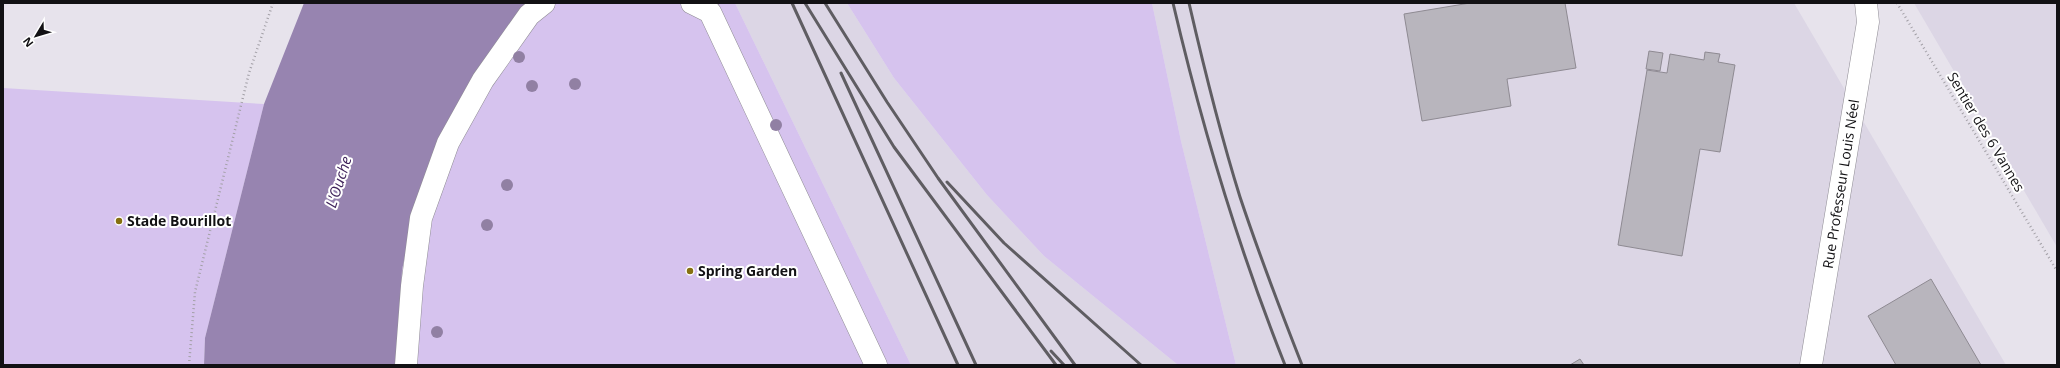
<svg xmlns="http://www.w3.org/2000/svg" width="2060" height="368" viewBox="0 0 2060 368" font-family="'Open Sans',sans-serif">
<style>
.built{fill:#dcd6e5}
.green{fill:#d6c3ee}
.water{fill:#9784b0}
.building{fill:#b8b5bd;stroke:#8e8a92}
.lines{fill:none;stroke-linecap:round;stroke-linejoin:round}
.minor-casing{stroke:#908d95;stroke-width:23}
.path{stroke:#a3a0a7;stroke-width:2.5;stroke-dasharray:1 3;stroke-linecap:butt}
.minor{stroke:#fff;stroke-width:22}
.rail{stroke:#5f5d62;stroke-width:3}
.tree{fill:#9180a3}
.poi-dot{fill:#867010;stroke:#fff;stroke-width:1.5}
.labels{text-anchor:middle;stroke-width:4;stroke-linejoin:round;paint-order:stroke}
.street-label{font-size:14px;fill:#121114;stroke:#fff}
.poi-label{font-size:14px;font-weight:bold;fill:#121114;stroke:#fff;text-anchor:start}
.water-label{font-size:15px;font-style:italic;fill:#3f235b;stroke:#fff}
</style>
<rect width="100%" height="100%" fill="#e7e3ec"/>
<!-- built -->
<g class="built">
<polygon points="735,3 847,3 894,78 987,195 1044,256 1178,365 911,365"/>
<polygon points="1152,3 1794,3 2006,365 1236,365 1181,141"/>
<polygon points="1914,3 2057,3 2057,247"/>
</g>
<!-- green -->
<g class="green">
<polygon points="530,3 735,3 911,365 398,365 402,270 418,197"/>
<polygon points="847,3 1152,3 1181,141 1236,365 1178,365 1044,256 987,195 894,78"/>
<polygon points="3,88 264,104 205,338 204,365 3,365"/>
</g>
<!-- water -->
<polygon class="water" points="304,3 530,3 418,197 402,270 398,365 204,365 205,338 264,104"/>
<!-- building -->
<g class="building">
<polygon points="1470,3 1565,3 1576,68 1507,79 1511,106 1422,121 1404,14"/>
<polygon points="1649,51 1663,53 1660,71 1646,69"/>
<polygon points="1705,52 1720,54 1718,62 1735,65 1720,152 1700,149 1682,256 1618,245 1647,70 1667,73 1670,54 1704,60"/>
<polygon points="1931,279 1981,365 1896,365 1868,316"/>
<polygon points="1580,359 1584,365 1570,365"/>
</g>
<g class="lines">
<defs>
<g id="minor">
<polyline points="692,3 710,12 876,365"/>
<polyline points="406,365 412,286 421,218 448,143 483,80 529,15 544,3"/>
<polyline points="1811,365 1868,22 1866,3"/>
</g>
</defs>
<!-- minor casing -->
<use href="#minor" class="minor-casing"/>
<!-- path -->
<g class="path">
<polyline points="1897,3 2057,271"/>
<polyline points="189,365 195,292 249,73 273,3"/>
</g>
<!-- minor -->
<use href="#minor" class="minor"/>
<!-- rail -->
<g class="rail">
<polyline points="792,3 958,365"/>
<polyline points="805,3 894,147 1056,365"/>
<polyline points="825,3 887,102 938,178 1075,365"/>
<path d="M1173 3C1202 127 1238 247 1285 365"/>
<path d="M1189 3C1204 68 1220 133 1240 197 1259 254 1280 309 1302 365"/>
<polyline points="841,73 976,365"/>
<polyline points="947,182 1004,243 1141,365"/>
<polyline points="1051,351 1064,365"/>
</g>
</g>
<!-- trees -->
<g class="tree">
<circle cx="519" cy="57" r="6"/>
<circle cx="575" cy="84" r="6"/>
<circle cx="532" cy="86" r="6"/>
<circle cx="776" cy="125" r="6"/>
<circle cx="507" cy="185" r="6"/>
<circle cx="487" cy="225" r="6"/>
<circle cx="437" cy="332" r="6"/>
</g>
<!-- markers -->
<g class="poi-dot">
<circle cx="119" cy="221" r="4"/>
<circle cx="690" cy="271" r="4"/>
</g>
<g class="labels">
<!-- street labels -->
<g class="street-label">
<text transform="translate(1986 132) rotate(59)" y="5">Sentier des 6 Vannes</text>
<text transform="translate(1841 184) rotate(-81)" y="5">Rue Professeur Louis Néel</text>
</g>
<!-- poi labels -->
<g class="poi-label">
<text x="127" y="226">Stade Bourillot</text>
<text x="698" y="276">Spring Garden</text>
</g>
<!-- water labels -->
<g class="water-label">
<text transform="translate(339 182) rotate(-72)" y="5">L'Ouche</text>
</g>
</g>
<!-- border -->
<rect width="2060" height="368" fill="none" stroke="#121114" stroke-width="8"/>
<!-- north arrow -->
<g transform="translate(36 36) rotate(232)" stroke="#ffffff" stroke-width="3" paint-order="stroke">
<path d="M0-3L7 15L0 10L-7 15Z" fill="#121114"/>
<text y="-6" font-size="11" font-weight="bold" text-anchor="middle" fill="#121114">N</text>
</g>
</svg>
